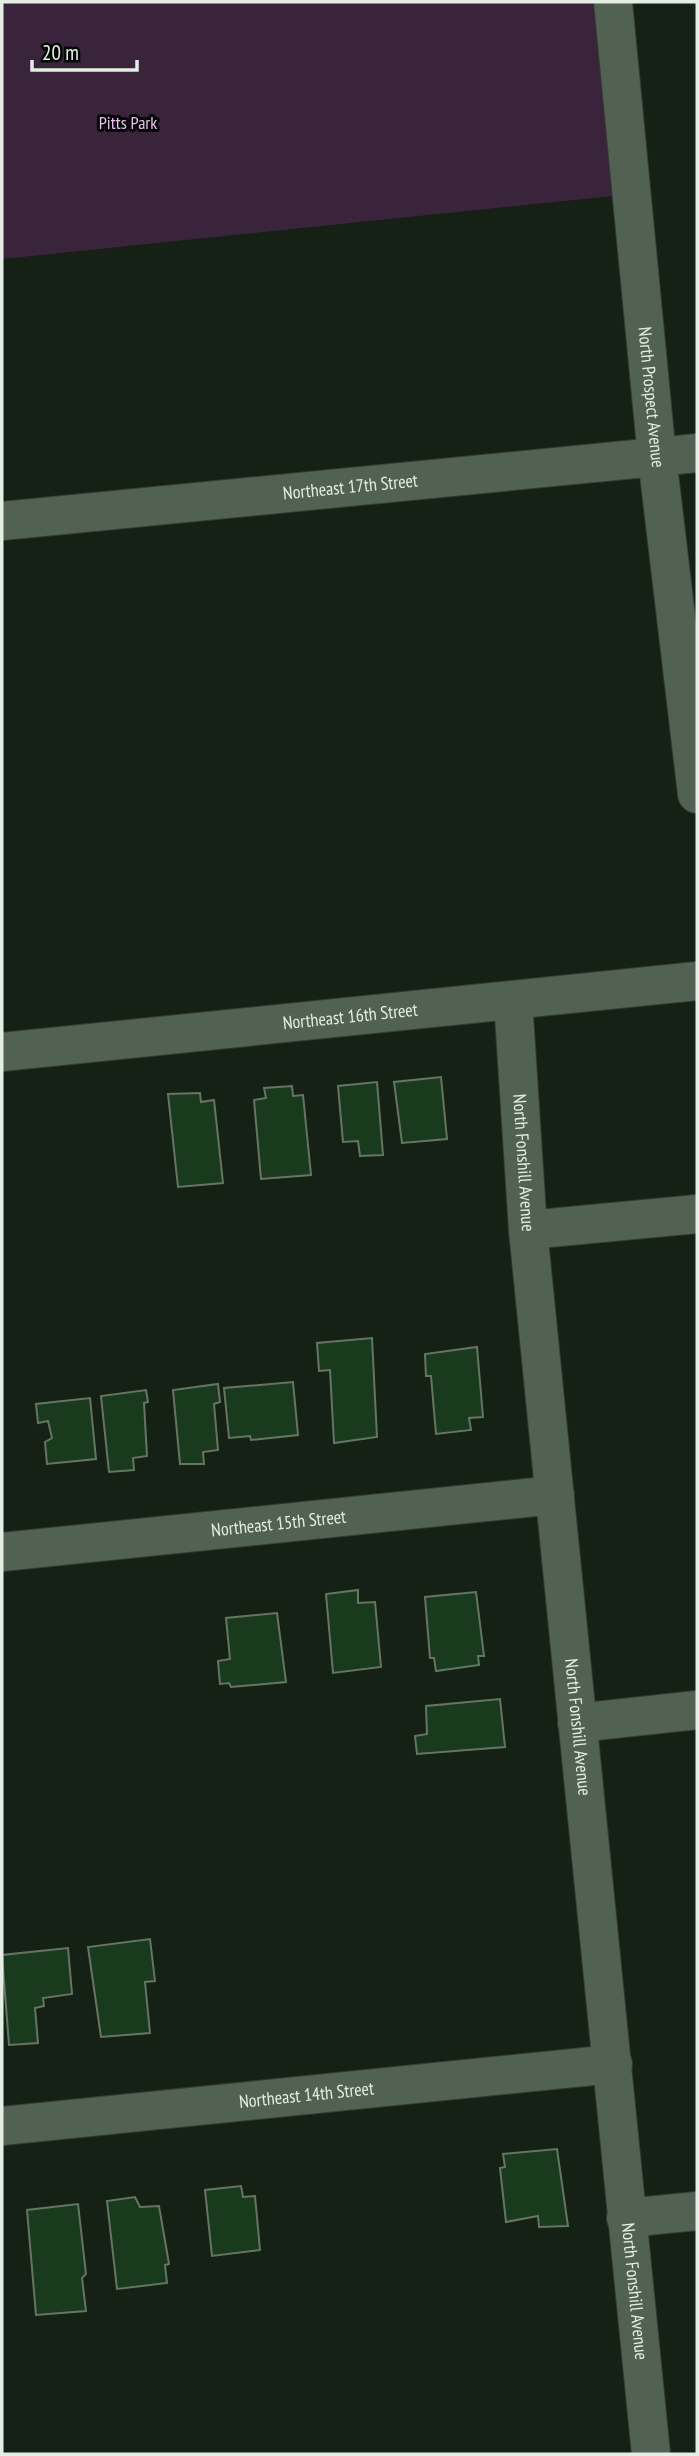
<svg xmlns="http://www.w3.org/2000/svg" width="699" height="2456" viewBox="0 0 699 2456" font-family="'PT Sans Narrow',sans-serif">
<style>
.green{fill:#3a243c}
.building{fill:#1a3a1d;stroke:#657565;stroke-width:2}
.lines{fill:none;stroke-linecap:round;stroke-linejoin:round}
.minor-casing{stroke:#343c34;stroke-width:40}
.minor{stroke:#516152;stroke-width:38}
.labels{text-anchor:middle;stroke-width:6;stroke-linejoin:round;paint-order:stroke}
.park-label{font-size:18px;fill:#f0bcf4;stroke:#040905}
.street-label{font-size:18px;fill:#e5eee5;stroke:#040905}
</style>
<rect width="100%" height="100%" fill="#142114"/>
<!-- green -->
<polygon class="green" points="2,2 593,2 613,196 2,259"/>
<!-- building -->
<g class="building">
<polygon points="441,1077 447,1139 402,1143 394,1082"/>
<polygon points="377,1082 383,1155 360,1156 358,1141 343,1142 338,1086"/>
<polygon points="292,1086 293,1096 303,1095 311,1175 261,1179 254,1100 266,1098 264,1088"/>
<polygon points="200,1093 201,1102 214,1100 223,1183 178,1187 168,1094"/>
<polygon points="372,1338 377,1437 334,1443 330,1370 319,1371 317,1343"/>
<polygon points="477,1347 483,1417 469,1418 471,1430 436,1434 431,1376 426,1376 425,1354"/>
<polygon points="293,1382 298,1435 251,1440 250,1436 229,1438 224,1388"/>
<polygon points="218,1384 220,1402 214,1404 218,1450 203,1452 204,1464 180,1464 173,1390"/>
<polygon points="146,1390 148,1402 144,1403 147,1456 133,1458 134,1470 109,1472 101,1396"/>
<polygon points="90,1398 96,1459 47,1464 45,1442 52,1438 48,1421 38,1423 36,1404"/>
<polygon points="358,1590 358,1603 375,1602 381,1667 333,1673 326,1594"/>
<polygon points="476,1592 484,1656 478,1656 479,1665 436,1671 434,1658 430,1658 425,1597"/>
<polygon points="277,1613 286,1682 231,1687 229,1683 220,1684 218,1661 230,1659 226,1618"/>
<polygon points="500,1699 505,1747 417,1754 415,1736 427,1734 426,1706"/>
<polygon points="150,1939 155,1981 145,1982 150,2033 101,2037 88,1947"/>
<polygon points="68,1948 72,1994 43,1998 44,2006 35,2008 38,2043 9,2045 2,1955"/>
<polygon points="557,2149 568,2226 539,2227 538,2216 506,2222 500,2168 505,2167 503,2154"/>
<polygon points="241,2186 243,2197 255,2196 260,2250 212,2256 205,2190"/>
<polygon points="135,2197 140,2207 159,2206 169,2264 165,2265 167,2283 117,2289 107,2201"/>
<polygon points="78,2204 86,2274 82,2278 86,2311 36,2315 27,2210"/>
</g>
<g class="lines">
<defs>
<g id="minor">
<path id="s1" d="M613 2 657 457 697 794"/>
<path id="s2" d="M2 521 697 453"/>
<path id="s3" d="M513 1000 528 1230 651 2454"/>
<path id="s4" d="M2 1052 697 981"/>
<polyline points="528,1230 697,1214"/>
<path id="s5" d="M2 1552 555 1495"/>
<polyline points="577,1723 697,1710"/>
<path id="s6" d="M2 2126 613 2064"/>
<polyline points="626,2218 697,2211"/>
</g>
</defs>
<!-- minor casing -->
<use href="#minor" class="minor-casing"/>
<!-- minor -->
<use href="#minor" class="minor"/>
</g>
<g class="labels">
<!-- park labels -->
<g class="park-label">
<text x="128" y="129">Pitts Park</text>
</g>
<!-- street labels -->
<g class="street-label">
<text dy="6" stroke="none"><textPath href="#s1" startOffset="397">North Prospect Avenue</textPath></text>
<text dy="6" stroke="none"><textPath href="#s2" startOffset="350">Northeast 17th Street</textPath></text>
<text dy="6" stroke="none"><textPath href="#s4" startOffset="350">Northeast 16th Street</textPath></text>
<text dy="6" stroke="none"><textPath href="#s3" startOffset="163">North Fonshill Avenue</textPath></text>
<text dy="6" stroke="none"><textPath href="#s5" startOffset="278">Northeast 15th Street</textPath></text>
<text dy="6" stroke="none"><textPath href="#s3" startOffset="730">North Fonshill Avenue</textPath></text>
<text dy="6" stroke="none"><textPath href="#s6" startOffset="306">Northeast 14th Street</textPath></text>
<text dy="6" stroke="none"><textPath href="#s3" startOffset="1297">North Fonshill Avenue</textPath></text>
</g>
</g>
<!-- border -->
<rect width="699" height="2456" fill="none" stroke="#e5eee5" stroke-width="7"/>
<!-- scale -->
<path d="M32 60v10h105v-10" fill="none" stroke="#e5eee5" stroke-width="3.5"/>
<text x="42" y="60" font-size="21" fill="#e5eee5" stroke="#040905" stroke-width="5" paint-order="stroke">20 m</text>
</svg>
